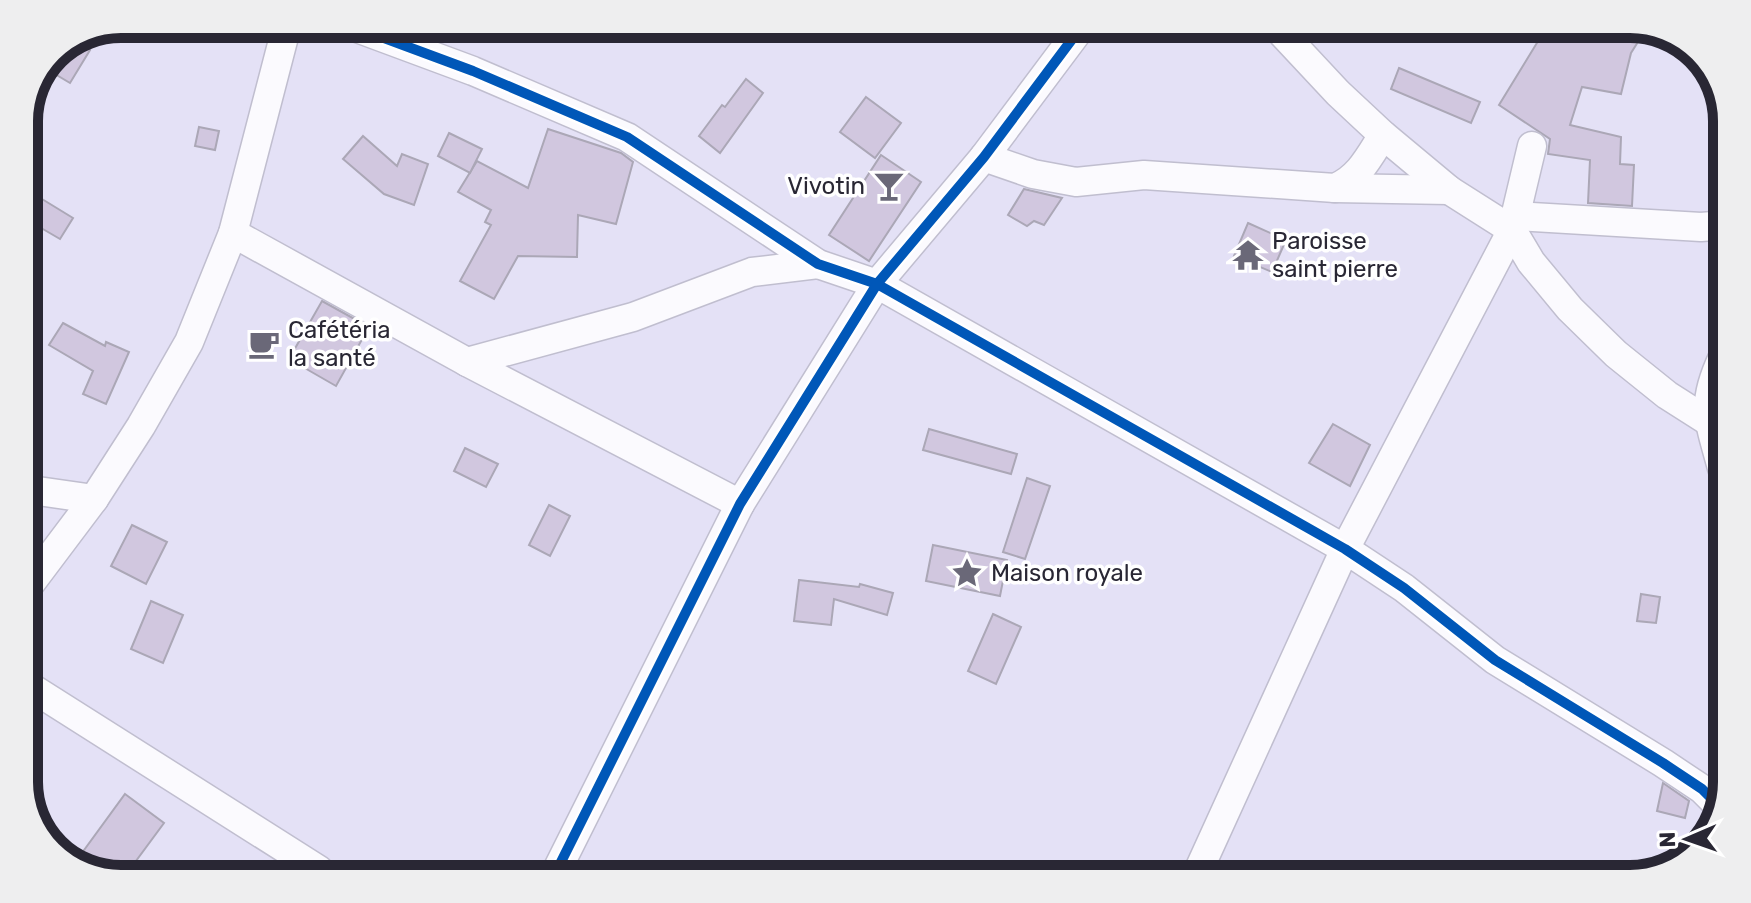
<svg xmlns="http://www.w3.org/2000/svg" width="1751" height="903" viewBox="0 0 1751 903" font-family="Rubik,sans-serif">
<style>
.building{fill:#d1c7df;stroke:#aba7b6;stroke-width:2}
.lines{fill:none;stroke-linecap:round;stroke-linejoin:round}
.minor-casing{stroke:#c0becf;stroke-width:31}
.minor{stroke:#fbfafe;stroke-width:28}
.cycleway-casing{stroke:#fff;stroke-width:15}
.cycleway{stroke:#0057b8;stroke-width:10}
.labels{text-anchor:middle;stroke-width:7;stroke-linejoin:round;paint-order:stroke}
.poi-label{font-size:24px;fill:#292734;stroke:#fff;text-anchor:start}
.rim{fill:none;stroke:#292734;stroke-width:10}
</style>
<rect width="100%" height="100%" fill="#e4e1f6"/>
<!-- building -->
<g class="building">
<polygon points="1543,33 1643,34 1631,53 1621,94 1582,87 1570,125 1621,137 1620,164 1634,165 1632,206 1588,203 1590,160 1548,154 1550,139 1499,105"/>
<polygon points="77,42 90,50 70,83 45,68 53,52"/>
<polygon points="1399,68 1480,102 1471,123 1391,89"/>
<polygon points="746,79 763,93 720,153 699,136 722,105 725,107"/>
<polygon points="866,97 901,123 875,158 840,132"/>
<polygon points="199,127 219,131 215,150 195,146"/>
<polygon points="548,129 621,153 633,162 616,224 578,215 577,257 518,256 494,299 460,281 491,225 485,222 491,210 458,192 477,161 528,188"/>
<polygon points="449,133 482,149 470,173 438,156"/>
<polygon points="363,136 397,166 402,154 428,164 414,205 384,194 343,159"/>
<polygon points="881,155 921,182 869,261 829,235"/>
<polygon points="24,188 73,218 60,239 24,218"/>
<polygon points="1024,189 1062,198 1044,225 1034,221 1027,226 1008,215"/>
<polygon points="1248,223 1286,240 1272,272 1234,256"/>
<polygon points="322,301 369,327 336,386 289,359"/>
<polygon points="63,323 105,346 106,342 129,352 106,404 83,394 93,371 49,345"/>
<polygon points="1333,424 1370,445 1350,486 1309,463"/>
<polygon points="929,429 1017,454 1011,474 923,450"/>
<polygon points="465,448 498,464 486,487 454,471"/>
<polygon points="1027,478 1050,486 1025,559 1003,552"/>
<polygon points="549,505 570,516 550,556 529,545"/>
<polygon points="132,525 167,542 146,584 111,566"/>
<polygon points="933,545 1007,560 1000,596 926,581"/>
<polygon points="799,580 859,587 860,584 893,593 887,615 834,599 831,625 794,621"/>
<polygon points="1641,594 1660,597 1656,623 1637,621"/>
<polygon points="151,601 183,615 163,663 131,649"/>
<polygon points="993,614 1021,627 996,684 968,671"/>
<polygon points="1663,783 1689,801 1685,818 1657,811"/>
<polygon points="125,794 164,823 130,869 94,869 79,857"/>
</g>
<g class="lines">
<defs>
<g id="minor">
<polyline points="349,25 473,71 627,137 818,264 877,284 1345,549 1404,588 1495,660 1663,763 1702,789 1717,804"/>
<polyline points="1281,32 1338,93 1383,135 1449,190 1512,230 1531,262 1570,309 1616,354 1667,395 1722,430"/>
<path d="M984 157 1033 174 1076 182 1144 175 1335 188C1359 178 1369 157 1383 135"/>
<polyline points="1335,188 1449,190"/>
<polyline points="1515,216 1701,227 1725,225"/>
<polyline points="233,233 467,362 740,504"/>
<polyline points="467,362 633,317 752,272 818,264"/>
<path d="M1722 468C1709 420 1700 405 1723 357"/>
<polyline points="24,489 94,499"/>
<polyline points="24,592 94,499 141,426 189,342 233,233 287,25"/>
<polyline points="24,683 319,870"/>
<polyline points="556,872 740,504 877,284 984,157 1079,30"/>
<polyline points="1196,876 1345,549 1512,230 1532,146"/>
</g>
</defs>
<!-- minor casing -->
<use href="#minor" class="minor-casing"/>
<!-- minor -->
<use href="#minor" class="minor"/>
<defs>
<g id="cycleway">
<polyline points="349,25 473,71 627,137 818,264 877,284 1345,549 1404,588 1495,660 1663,763 1702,789 1717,804"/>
<polyline points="556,872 740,504 877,284 984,157 1079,30"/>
</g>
</defs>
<!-- cycleway casing -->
<use href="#cycleway" class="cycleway-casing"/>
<!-- cycleway -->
<use href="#cycleway" class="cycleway"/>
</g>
<!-- icons -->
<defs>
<symbol id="bar-bare" viewBox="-9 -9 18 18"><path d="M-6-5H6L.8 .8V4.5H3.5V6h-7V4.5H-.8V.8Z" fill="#6a6878" stroke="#fff" stroke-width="2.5" paint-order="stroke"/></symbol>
<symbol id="temple-bare" viewBox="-9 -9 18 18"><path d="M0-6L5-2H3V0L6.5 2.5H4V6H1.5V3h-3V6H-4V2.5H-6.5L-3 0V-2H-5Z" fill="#6a6878" stroke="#fff" stroke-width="2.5" paint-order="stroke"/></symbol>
<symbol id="cafe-bare" viewBox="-9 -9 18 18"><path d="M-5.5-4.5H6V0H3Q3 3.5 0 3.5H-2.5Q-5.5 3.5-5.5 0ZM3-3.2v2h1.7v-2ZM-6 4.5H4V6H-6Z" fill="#6a6878" stroke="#fff" stroke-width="2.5" paint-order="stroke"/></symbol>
<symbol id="sight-bare" viewBox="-9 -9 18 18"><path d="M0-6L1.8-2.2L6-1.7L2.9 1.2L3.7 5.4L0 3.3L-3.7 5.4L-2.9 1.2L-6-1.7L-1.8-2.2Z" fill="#6a6878" stroke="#fff" stroke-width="2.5" paint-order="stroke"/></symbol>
</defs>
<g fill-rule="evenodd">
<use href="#bar-bare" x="867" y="164" width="44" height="44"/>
<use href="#temple-bare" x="1226" y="233" width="44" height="44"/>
<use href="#cafe-bare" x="242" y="322" width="44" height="44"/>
<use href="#sight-bare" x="945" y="551" width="44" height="44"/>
</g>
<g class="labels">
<!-- poi labels -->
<g class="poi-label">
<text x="865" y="194" text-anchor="end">Vivotin</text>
<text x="1272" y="249">Paroisse<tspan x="1272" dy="28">saint pierre</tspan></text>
<text x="288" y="338">Cafétéria<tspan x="288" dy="28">la santé</tspan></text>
<text x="991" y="581">Maison royale</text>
</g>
</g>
<!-- crop -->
<path d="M0 0H1751V903H0ZM121 38H1630A83 83 0 0 1 1713 121V782A83 83 0 0 1 1630 865H121A83 83 0 0 1 38 782V121A83 83 0 0 1 121 38Z" fill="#eeeeef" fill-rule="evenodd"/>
<path class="rim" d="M121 38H1630A83 83 0 0 1 1713 121V782A83 83 0 0 1 1630 865H121A83 83 0 0 1 38 782V121A83 83 0 0 1 121 38Z"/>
<!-- north arrow -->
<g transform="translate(1687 839) rotate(268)" stroke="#ffffff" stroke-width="6" paint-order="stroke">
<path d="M0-6L14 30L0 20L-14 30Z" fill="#292734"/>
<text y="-12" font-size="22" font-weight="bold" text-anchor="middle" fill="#292734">N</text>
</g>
</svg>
